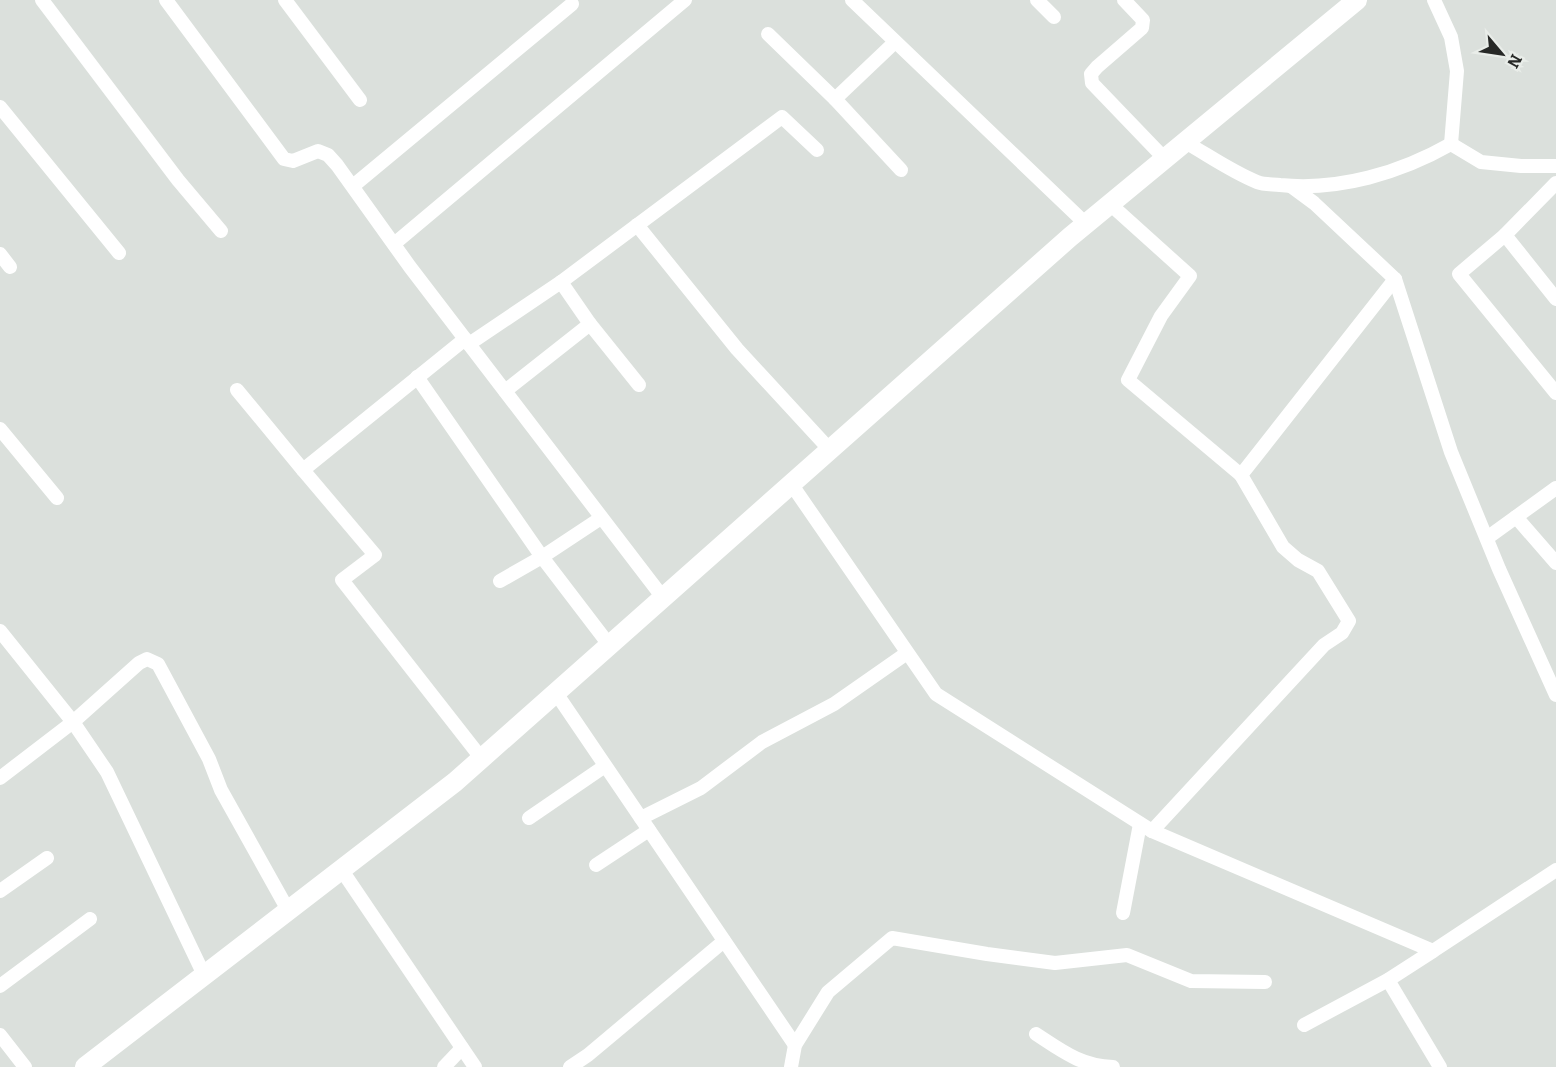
<svg xmlns="http://www.w3.org/2000/svg" width="1556" height="1067" viewBox="0 0 1556 1067" font-family="Bitter,serif">
<style>
.lines{fill:none;stroke-linecap:round;stroke-linejoin:round}
.street{stroke:#fff;stroke-width:14}
.secondary{stroke:#fff;stroke-width:20}
</style>
<rect width="100%" height="100%" fill="#dbe0dc"/>
<g class="lines">
<!-- street -->
<g class="street">
<polyline points="42,0 178,180 221,231"/>
<polyline points="166,0 284,159 293,161 318,151 328,155 337,165 410,267 664,599"/>
<polyline points="285,0 360,100"/>
<polyline points="852,0 1086,224"/>
<polyline points="1037,0 1054,17"/>
<polyline points="1124,0 1143,20 1142,28 1097,67 1091,74 1092,83 1165,159"/>
<polyline points="1434,0 1451,37 1457,71 1451,144"/>
<polyline points="768,34 835,99"/>
<polyline points="895,42 835,99 901,170"/>
<polyline points="0,107 119,253"/>
<path d="M1185 142C1208 155 1232 172 1257 182 1264 185 1273 184 1280 185 1339 191 1400 173 1451 144L1481 162 1521 166H1556"/>
<polyline points="353,186 572,4"/>
<polyline points="1291,186 1314,203 1395,279 1451,452 1499,569 1556,695"/>
<polyline points="1110,204 1190,276 1161,316 1128,380 1241,475"/>
<polyline points="637,225 737,349 831,451"/>
<polyline points="1505,235 1556,183"/>
<polyline points="394,244 685,0"/>
<polyline points="0,254 10,267"/>
<polyline points="561,282 590,324 639,385"/>
<polyline points="1556,299 1505,235 1459,274 1556,393"/>
<polyline points="469,344 561,282 782,117 817,150"/>
<polyline points="417,377 542,557 601,518"/>
<polyline points="237,390 303,470 465,339"/>
<polyline points="505,391 590,324"/>
<polyline points="0,429 57,498"/>
<polyline points="303,470 375,555 342,580 482,759"/>
<polyline points="792,485 936,694 1152,831 1433,951 1556,870"/>
<polyline points="1516,517 1556,563"/>
<polyline points="1487,538 1556,488"/>
<polyline points="500,581 542,557 610,646"/>
<polyline points="0,631 73,722 107,772 204,975"/>
<polyline points="556,693 795,1045"/>
<polyline points="0,778 73,722 139,663 147,659 158,664 209,759 221,790 288,910"/>
<polyline points="529,818 605,766"/>
<polyline points="641,818 701,788 762,742 834,704 907,653"/>
<polyline points="1152,831 1324,645 1342,633 1349,621 1318,571 1298,560 1283,547 1241,475 1395,279"/>
<polyline points="596,865 649,830"/>
<polyline points="341,869 475,1067"/>
<polyline points="0,891 47,858"/>
<polyline points="1123,913 1140,824"/>
<polyline points="1388,980 1440,1067"/>
<polyline points="0,986 90,919"/>
<polyline points="1304,1025 1388,980 1433,951"/>
<path d="M1036 1034C1062 1051 1081 1066 1113 1067"/>
<polyline points="0,1035 25,1067"/>
<polyline points="444,1067 462,1048"/>
<polyline points="570,1067 588,1055 724,941"/>
<polyline points="791,1067 795,1045 828,992 892,938 987,954 1055,963 1127,955 1191,981 1265,982"/>
</g>
<!-- secondary -->
<polyline class="secondary" points="85,1067 455,782 1070,237 1357,0"/>
</g>
<!-- north arrow -->
<g transform="translate(1502 54) rotate(119)" stroke="#e9ede9" stroke-width="4.5" paint-order="stroke">
<path d="M0-4.5L10 22L0 15L-10 22Z" fill="#272927"/>
<text y="-9" font-size="16" font-weight="bold" text-anchor="middle" fill="#272927">N</text>
</g>
</svg>
